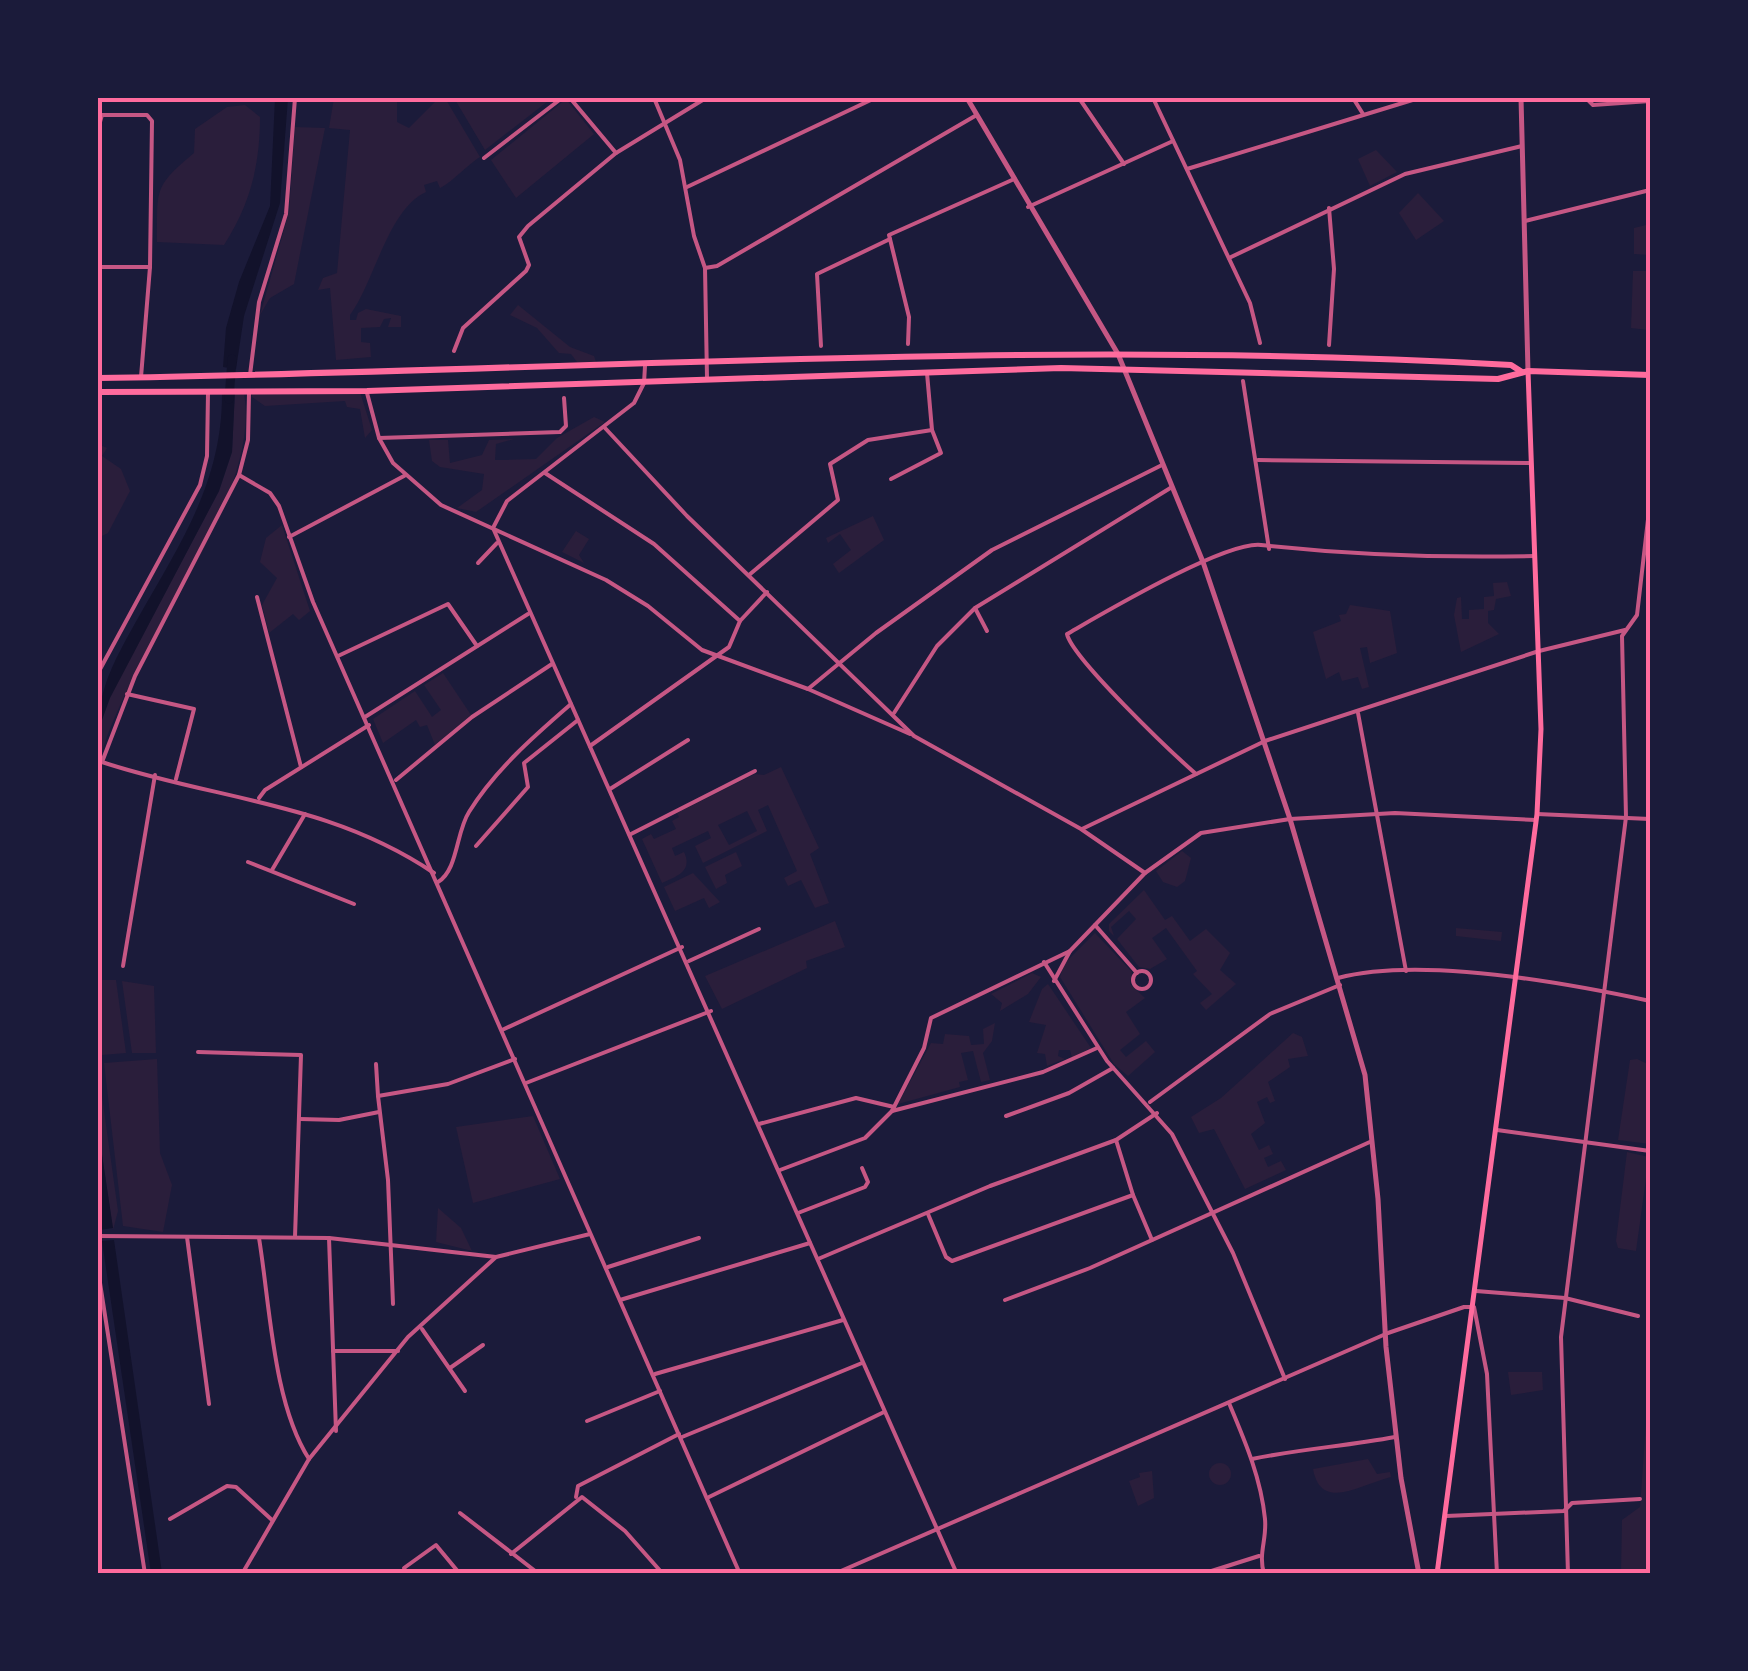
<svg xmlns="http://www.w3.org/2000/svg" width="1748" height="1671" viewBox="0 0 1748 1671" font-family="Lato,sans-serif">
<style>
.green{fill:#2a1e3b;fill-rule:evenodd}
.water{fill:#12122b}
.lines{fill:none;stroke-linecap:round;stroke-linejoin:round}
.canal{stroke:#12122b;stroke-width:9}
.minor{stroke:#c65784;stroke-width:4}
.tertiary{stroke:#c65784;stroke-width:5}
.secondary{stroke:#ff6b9d;stroke-width:5}
.trunk{stroke:#ff6b9d;stroke-width:6}
.neatline{fill:none;stroke:#ff6b9d;stroke-width:4}
</style>
<rect width="100%" height="100%" fill="#1b1b3a"/>
<!-- green -->
<g class="green">
<path d="M334 98 383 102 397 98V122L409 128 439 98H445L480 157C467 165 450 184 440 188L437 181 424 185 426 192C388 209 374 283 350 315V320H356L358 313 366 309 401 316V327H388L391 318 384 319 380 327 361 328V342L370 343 371 357 336 360 330 288 318 290 323 278 337 273 350 130 329 128Z"/>
<polygon points="454,98 552,98 485,150"/>
<polygon points="566,99 594,134 516,198 491,160"/>
<path d="M245 105 260 117C260 165 250 205 224 245L157 242C158 190 152 188 194 153L195 129 227 107Z"/>
<polygon points="295,127 325,128 294,284 270,298 260,315 289,212"/>
<polygon points="1376,150 1397,172 1370,186 1358,159"/>
<polygon points="1418,193 1444,221 1416,240 1399,213"/>
<polygon points="1650,224 1650,255 1634,254 1634,228"/>
<polygon points="1633,271 1650,271 1650,336 1648,330 1631,328"/>
<polygon points="518,305 570,347 594,356 596,362 577,362 571,354 559,353 537,328 510,315"/>
<path d="M235 388 244 393C263 503 124 654 98 767V731L109 698 219 491 232 452Z"/>
<polygon points="359,389 372,430 365,438 360,409 347,407 345,401 265,406 252,397 252,393"/>
<polygon points="594,417 605,422 476,512 457,508 482,490 484,474 440,467 432,461 429,440 448,440 450,463 482,455 489,440 514,439 496,444 495,460 536,459 557,438"/>
<polygon points="98,444 107,448 102,456 121,469 130,491 108,533 98,538"/>
<polygon points="873,516 884,540 839,573 833,564 851,550 840,534 828,543 826,538"/>
<polygon points="282,525 310,611 299,620 293,614 269,633 262,605 277,578 260,562 266,538"/>
<polygon points="576,531 589,539 579,555 584,563 562,552"/>
<polygon points="1507,582 1511,596 1496,599 1494,610 1488,611 1488,623 1499,634 1461,652 1454,615 1457,598 1461,597 1462,619 1469,619 1469,610 1484,609 1484,597 1494,596 1493,583"/>
<polygon points="1350,605 1390,611 1397,653 1370,663 1367,647 1360,648 1369,687 1362,689 1358,677 1342,681 1339,672 1326,679 1313,632 1341,621 1339,615 1346,614"/>
<polygon points="443,673 471,715 435,745 427,725 420,727 416,720 383,743 373,719 415,691 432,717 441,710 424,685"/>
<path d="M781 767 819 848 810 854 829 903 815 908 801 880 788 886 784 878 797 871 768 805 758 810 767 831 703 863 695 846 711 838 708 831 672 848 675 856 684 852C693 871 677 876 662 883L642 839 651 834 654 839 676 829 672 821 679 817 677 813 755 774 764 775ZM747 811 757 831 729 845 718 825Z"/>
<polygon points="1182,851 1191,858 1185,881 1177,887 1163,882 1156,871"/>
<polygon points="736,852 742,866 725,875 727,883 716,889 705,867"/>
<polygon points="693,873 720,902 709,908 704,898 675,911 664,887"/>
<polygon points="1144,890 1165,920 1172,916 1190,941 1206,929 1230,953 1220,970 1236,984 1206,1010 1200,1003 1212,994 1193,974 1197,971 1166,928 1152,938 1167,959 1150,969 1139,967 1117,939 1136,919 1129,911 1111,927 1114,936 1109,931 1109,924"/>
<polygon points="835,921 845,947 806,961 807,968 722,1009 705,976"/>
<polygon points="1456,928 1502,932 1501,941 1456,936"/>
<polygon points="1095,933 1132,972 1130,984 1145,998 1126,1012 1140,1034 1120,1050 1126,1057 1146,1041 1155,1052 1128,1076 1114,1064 1060,977 1064,964"/>
<polygon points="1032,973 1041,977 1028,994 1000,1011 1002,1003 991,994"/>
<polygon points="98,980 116,980 126,1053 102,1055"/>
<polygon points="122,981 154,986 156,1053 132,1053"/>
<polygon points="1048,984 1091,1048 1072,1058 1070,1050 1059,1050 1058,1056 1065,1059 1047,1066 1045,1054 1037,1053 1046,1025 1029,1022 1042,989"/>
<polygon points="995,1023 992,1041 983,1053 990,1080 981,1082 973,1051 961,1053 968,1080 959,1082 960,1087 898,1104 931,1043 943,1044 945,1034 969,1036 971,1045 984,1044 983,1029"/>
<polygon points="1293,1033 1302,1037 1308,1056 1288,1059 1290,1067 1268,1082 1275,1101 1270,1103 1267,1097 1257,1102 1265,1123 1251,1134 1259,1150 1269,1145 1273,1154 1264,1158 1268,1167 1281,1161 1286,1170 1245,1189 1214,1129 1199,1133 1191,1117 1221,1098"/>
<polygon points="157,1059 160,1153 172,1185 163,1232 123,1226 104,1063"/>
<polygon points="1637,1059 1650,1065 1650,1144 1618,1140 1630,1060"/>
<polygon points="98,1067 118,1211 113,1230 98,1128"/>
<polygon points="533,1116 560,1179 473,1203 456,1127"/>
<polygon points="1627,1152 1649,1157 1636,1251 1618,1248 1616,1241"/>
<polygon points="438,1208 461,1228 472,1251 436,1242"/>
<polygon points="1650,1367 1650,1573 1621,1574 1622,1520 1640,1507"/>
<polygon points="1508,1372 1542,1372 1543,1390 1511,1395"/>
<path d="M1368 1459 1377 1474 1390 1472 1391 1477C1359 1485 1321 1512 1313 1469Z"/>
<circle cx="1220" cy="1474" r="11"/>
<polygon points="1152,1471 1154,1498 1138,1506 1129,1481 1140,1477 1139,1473"/>
</g>
<!-- water -->
<g class="water">
<polygon points="275,98 288,98 280,203 244,316 236,369 223,367 226,328 239,282 270,206"/>
<path d="M222 391H235L232 452 219 491 110 698 98 731C98 687 117 656 138 618 181 542 223 481 222 391Z"/>
<polygon points="98,1128 113,1228 99,1230 98,1218"/>
<polygon points="114,1240 162,1573 151,1573 102,1241"/>
</g>
<g class="lines">
<!-- canal -->
<polyline class="canal" points="229,399 232,359"/>
<!-- minor -->
<g class="minor">
<polyline points="570,98 616,153"/>
<polyline points="654,98 680,160 694,236 705,268 707,378"/>
<polyline points="1079,98 1124,164"/>
<polyline points="1153,98 1250,303 1260,343"/>
<polyline points="1353,98 1363,114"/>
<polyline points="1586,98 1593,105 1650,101"/>
<polyline points="98,129 102,115 147,115 152,121 150,267"/>
<polyline points="484,158 562,98"/>
<polyline points="1187,169 1419,98"/>
<polyline points="687,187 875,98"/>
<polyline points="1028,207 1173,141"/>
<polyline points="1525,221 1650,190"/>
<polyline points="1229,258 1405,174 1522,146"/>
<polyline points="98,267 150,267 141,377"/>
<polyline points="705,268 717,266 975,116"/>
<polyline points="908,344 909,317 889,235 1012,180"/>
<polyline points="1329,345 1334,269 1329,208"/>
<polyline points="821,346 817,274 890,239"/>
<polyline points="454,351 463,328 526,271 529,265 519,237 528,226 616,153 706,98"/>
<polyline points="645,366 644,383 634,403 507,501 493,528 957,1574"/>
<polyline points="250,375 259,302 286,214 295,98"/>
<polyline points="1243,381 1269,549"/>
<path d="M249 393 248 440 239 475 135 676 102 762C217 800 329 802 434 873"/>
<polyline points="367,393 379,438 393,463 441,505 606,580 648,606 702,650 808,689 910,734"/>
<polyline points="605,428 687,516 914,736 1081,829 1145,873"/>
<polyline points="379,438 560,432 566,426 564,398"/>
<polyline points="1258,460 1531,463"/>
<polyline points="545,473 654,544 740,621 729,647 590,746"/>
<polyline points="239,475 270,493 279,506 313,602 740,1574"/>
<polyline points="891,479 941,453 932,430 927,373"/>
<polyline points="289,537 404,476"/>
<polyline points="478,563 497,543"/>
<polyline points="749,575 838,500 830,464 868,440 932,430"/>
<polyline points="257,597 301,767"/>
<polyline points="975,608 987,631"/>
<polyline points="740,621 767,592"/>
<polyline points="338,656 448,604 477,646"/>
<polyline points="98,673 200,485 207,456 208,393"/>
<polyline points="808,689 876,633 992,550 1162,465"/>
<polyline points="127,694 194,709 176,779"/>
<polyline points="894,713 937,646 975,608 1172,487"/>
<polyline points="1358,713 1406,971"/>
<polyline points="365,717 528,614"/>
<path d="M1196 774C1172 753 1072 658 1067 634 1102 614 1225 541 1261 545 1352 555 1442 558 1534 556"/>
<polyline points="396,780 472,717 552,664"/>
<polyline points="610,789 688,740"/>
<polyline points="259,798 265,790 369,725"/>
<polyline points="1537,814 1650,819"/>
<polyline points="1082,829 1265,741 1539,651 1625,630"/>
<polyline points="631,834 755,771"/>
<polyline points="476,846 528,787 524,763 578,720"/>
<polyline points="248,862 354,904"/>
<polyline points="272,870 305,814"/>
<path d="M438 882C458 870 456 832 469 812 495 770 534 736 571 704"/>
<polyline points="1095,925 1137,973"/>
<polyline points="689,961 759,929"/>
<polyline points="1044,962 1107,1061 1172,1134 1233,1253 1285,1379"/>
<polyline points="123,966 155,775"/>
<circle cx="1142" cy="980" r="9"/>
<path d="M1338 978C1421 956 1566 983 1650 1001"/>
<polyline points="1054,981 1070,951 1145,873 1201,833 1290,819 1395,813 1536,820"/>
<polyline points="502,1030 682,947"/>
<polyline points="198,1052 301,1055 295,1237"/>
<polyline points="376,1064 378,1096"/>
<polyline points="526,1083 711,1011"/>
<polyline points="1150,1102 1270,1014 1340,985"/>
<polyline points="892,1111 924,1048 931,1018 1070,951"/>
<polyline points="1006,1116 1069,1093 1113,1068"/>
<polyline points="300,1119 339,1120 379,1112"/>
<polyline points="759,1124 856,1098 894,1107"/>
<polyline points="1497,1130 1650,1151"/>
<polyline points="780,1170 865,1138 892,1111 1043,1072 1097,1048"/>
<polyline points="1133,1195 1152,1240"/>
<polyline points="798,1213 865,1187 868,1182 862,1168"/>
<polyline points="928,1214 946,1257 952,1261 1133,1195 1116,1140"/>
<polyline points="98,1236 329,1238 496,1257 590,1234"/>
<polyline points="187,1237 209,1404"/>
<path d="M259 1238C270 1305 273 1403 309 1459"/>
<polyline points="329,1238 336,1431"/>
<polyline points="818,1259 990,1186 1116,1140 1157,1113"/>
<polyline points="608,1267 699,1238"/>
<polyline points="98,1270 145,1574"/>
<polyline points="1476,1291 1565,1298 1638,1316"/>
<polyline points="620,1300 810,1243"/>
<polyline points="1005,1300 1090,1268 1372,1141"/>
<polyline points="393,1304 388,1180 378,1096 448,1084 515,1059"/>
<polyline points="422,1329 465,1391"/>
<polyline points="333,1351 398,1351"/>
<polyline points="450,1368 483,1345"/>
<polyline points="655,1374 843,1320"/>
<path d="M1229 1403C1245 1441 1261 1478 1265 1519 1267 1540 1258 1553 1264 1574"/>
<polyline points="587,1421 660,1391"/>
<polyline points="682,1437 862,1363"/>
<path d="M1252 1459C1300 1449 1347 1446 1395 1437"/>
<polyline points="576,1497 578,1486 679,1434"/>
<polyline points="709,1497 884,1412"/>
<polyline points="460,1513 539,1574"/>
<polyline points="1446,1516 1564,1511 1572,1503 1640,1499"/>
<polyline points="170,1519 227,1486 236,1487 272,1520"/>
<polyline points="511,1554 582,1497 625,1531 663,1574"/>
<polyline points="242,1574 309,1459 408,1337 496,1257"/>
<polyline points="406,1574 404,1568 436,1545 460,1574"/>
<polyline points="834,1574 1388,1333 1464,1307 1474,1307 1487,1374 1497,1574"/>
<polyline points="1202,1574 1259,1556"/>
<polyline points="1568,1574 1561,1337 1626,817 1622,636 1637,615 1650,502"/>
</g>
<!-- tertiary -->
<g class="tertiary">
<polyline points="967,98 1118,354 1203,562 1290,819 1365,1075 1378,1199 1386,1347 1401,1478 1419,1574"/>
<polyline points="1521,98 1528,371"/>
</g>
<!-- secondary -->
<polyline class="secondary" points="1437,1574 1537,814 1541,729 1528,371"/>
<!-- trunk -->
<g class="trunk">
<path d="M98 378C569 371 1040 338 1511 365L1522 372"/>
<polyline points="98,392 367,391 1061,368 1498,379 1528,371 1650,375"/>
</g>
</g>
<!-- border -->
<rect width="1748" height="1671" fill="none" stroke="#1b1b3a" stroke-width="200"/>
<rect x="100" y="100" width="1548" height="1471" class="neatline"/>
</svg>
